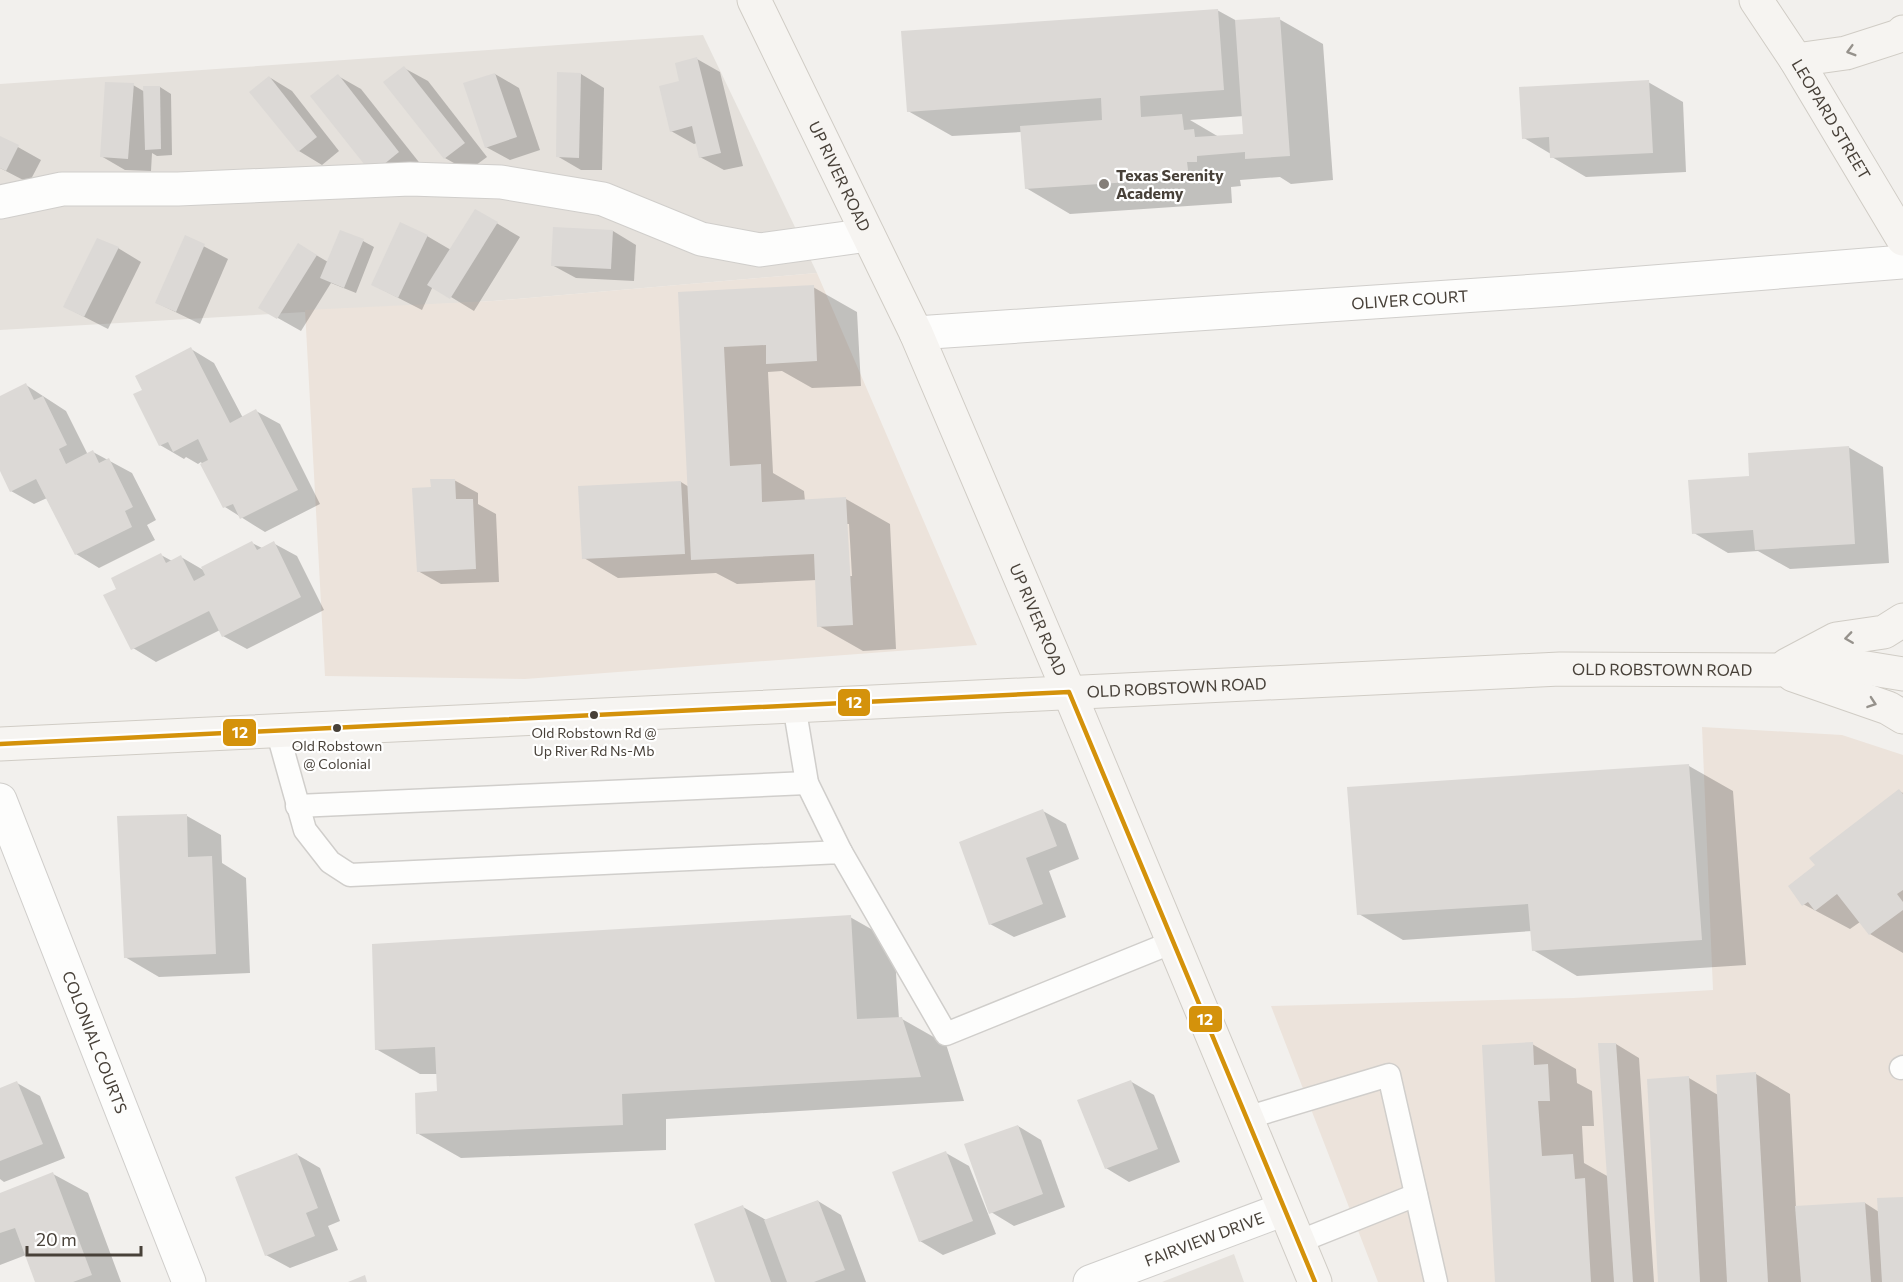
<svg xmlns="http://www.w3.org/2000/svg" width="1903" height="1282" viewBox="0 0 1903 1282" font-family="Commissioner,sans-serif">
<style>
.residential{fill:#e5e1dc}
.commercial{fill:#ece3db}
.shadow{fill:#0003;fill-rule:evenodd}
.building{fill:#dcd9d6}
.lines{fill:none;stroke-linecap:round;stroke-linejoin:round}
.lane-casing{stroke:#d0cecb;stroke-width:25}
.street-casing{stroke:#d0cecb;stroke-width:35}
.secondary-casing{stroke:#d0ccc5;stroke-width:35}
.lane{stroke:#fdfdfc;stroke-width:22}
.street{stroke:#fdfdfc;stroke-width:33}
.secondary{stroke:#f6f4f1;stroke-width:33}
.bus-1-casing{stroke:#fff;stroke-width:9}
.bus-1{stroke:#d4920b;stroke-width:4.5}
.oneway{stroke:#96928c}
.poi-dot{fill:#847e78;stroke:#fff;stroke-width:2}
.bus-dot{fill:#484139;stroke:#fff;stroke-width:2}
.labels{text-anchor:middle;stroke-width:4.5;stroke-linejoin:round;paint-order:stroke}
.bus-label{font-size:14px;fill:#484139;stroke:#fff}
.street-label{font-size:16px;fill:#484139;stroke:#fff}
.poi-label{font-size:16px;font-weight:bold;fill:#484139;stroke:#fff;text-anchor:start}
.line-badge{stroke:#fff;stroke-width:2}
.badge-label{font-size:16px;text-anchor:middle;font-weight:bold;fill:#fff}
</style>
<rect width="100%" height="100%" fill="#f2f0ed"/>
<!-- residential -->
<g class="residential">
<polygon points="703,35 817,273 493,301 0,330 0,84"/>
<polygon points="1234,1254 1244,1282 1162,1282"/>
</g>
<!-- commercial -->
<g class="commercial">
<polygon points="817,273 977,645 525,679 325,676 305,310 493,301"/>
<polygon points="1702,727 1842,735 1903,755 1903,1282 1378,1282 1271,1006 1573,998 1713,990"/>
</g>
<!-- shadow -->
<g class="shadow">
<path d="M1217 10 1237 21 1279 19 1323 44 1333 180 1291 184 1280 177 1240 180 1241 186 1231 187 1232 203 1070 214 1026 188 1022 132 952 136 908 111ZM1244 116 1245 135 1219 137 1190 120Z"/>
<polygon points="697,59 720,72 743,166 724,170 700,157 697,143 694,144 671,131 681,82"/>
<polygon points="404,68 428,81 487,157 468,171 445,158"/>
<polygon points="495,74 519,88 540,150 510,160 486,147"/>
<polygon points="581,74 604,88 602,170 581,170 557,156"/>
<polygon points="338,76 361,89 422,166 373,173"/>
<polygon points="269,77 292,91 339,151 322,165 299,151 251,92"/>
<polygon points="1648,82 1683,102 1686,172 1586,177 1552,157 1551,154 1524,138"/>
<polygon points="133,85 145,92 160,87 171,94 172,155 157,156 152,153 151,171 125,170 101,156"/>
<polygon points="0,137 41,160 29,183 0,168"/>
<polygon points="476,211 520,237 474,311 433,286 422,310 373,285 427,236 451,250"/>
<polygon points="613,231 636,245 634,281 576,278 552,265"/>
<polygon points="186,237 228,259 200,324 157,303"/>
<polygon points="363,241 374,247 356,293 331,283 301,331 260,308 299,245 328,262"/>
<polygon points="118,248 141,262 108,329 65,307"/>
<path d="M813 287 857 312 861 386 812 388 782 371 768 372 773 473 804 491 805 501 846 499 890 524 896 649 863 651 819 626 817 580 737 584 716 573 618 578 584 558 681 482 689 487 680 294ZM846 524H849L852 576H849Z"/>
<polygon points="191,349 214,363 243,418 256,411 280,424 320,504 265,532 225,507 201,462 198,464 186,457 184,459 160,445 144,391"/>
<polygon points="26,385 66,411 88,455 93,452 132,473 156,520 147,525 155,540 99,568 76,554 47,498 34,504 11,491 0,468 0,398"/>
<polygon points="1848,447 1883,467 1889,563 1790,569 1758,551 1728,553 1694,533"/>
<polygon points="454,480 478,493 478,504 496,514 499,582 441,584 418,571"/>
<polygon points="252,543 262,548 273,543 297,556 324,610 247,649 223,636 220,630 156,662 133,648 118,589 161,555 172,561 181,557 205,571"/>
<polygon points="1689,766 1733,791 1746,965 1577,976 1533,950 1532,931 1403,940 1359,914"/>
<polygon points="1899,791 1903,793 1903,953 1870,934 1860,922 1850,929 1803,904"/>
<polygon points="1043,811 1066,824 1079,859 1049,871 1066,917 1014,937 990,924"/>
<polygon points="187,816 221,835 222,863 246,878 250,973 159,977 125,957"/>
<polygon points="850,917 894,942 899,1019 902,1019 946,1044 964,1101 666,1119 666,1150 461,1158 417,1133 438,1092 437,1074 420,1074 376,1049"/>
<polygon points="1532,1044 1576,1069 1577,1083 1592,1091 1594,1126 1582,1126 1584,1163 1609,1177 1616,1044 1639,1058 1654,1282 1496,1282"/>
<polygon points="1756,1074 1790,1094 1796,1208 1865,1203 1879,1212 1903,1199 1903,1282 1660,1282 1689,1078 1718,1095"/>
<polygon points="1130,1081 1154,1095 1180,1162 1129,1182 1106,1168"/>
<polygon points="17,1083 40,1096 65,1158 4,1182 0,1179 0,1089"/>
<polygon points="1018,1126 1041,1140 1065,1207 1014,1226 991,1212"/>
<polygon points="946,1153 969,1166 996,1234 943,1255 920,1241"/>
<polygon points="296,1154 320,1168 340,1221 328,1226 338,1250 290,1268 266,1255"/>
<polygon points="53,1174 88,1193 121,1282 37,1282 26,1255 0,1265 0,1194"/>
<polygon points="818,1201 841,1215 866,1282 716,1282 743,1207 766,1220"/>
</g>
<!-- building -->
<g class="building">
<polygon points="1218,9 1224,90 1140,96 1141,117 1182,114 1184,130 1194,129 1195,137 1243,134 1235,20 1280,17 1290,156 1245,159 1245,152 1197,156 1197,162 1187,162 1189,178 1025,189 1020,126 1102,120 1101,98 907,112 901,31"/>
<polygon points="697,57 721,153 699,158 692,126 670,132 659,86 679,81 675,63"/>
<polygon points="404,66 465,143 444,159 383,82"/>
<polygon points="557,72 581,73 579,158 556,157"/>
<polygon points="495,73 517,137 485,148 463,83"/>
<polygon points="338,74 399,152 372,174 310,96"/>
<polygon points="269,76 317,137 298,152 249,92"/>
<polygon points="1649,80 1653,153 1550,158 1549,137 1522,139 1519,87"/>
<polygon points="105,82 134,83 128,159 100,157"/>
<polygon points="143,86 160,86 161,149 145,150"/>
<polygon points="0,136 19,145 6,171 0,168"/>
<polygon points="475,209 498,222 450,299 427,285"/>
<polygon points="400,222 428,235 398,298 371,285"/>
<polygon points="553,227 613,230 611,269 551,266"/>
<polygon points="340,230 364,239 344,288 320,278"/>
<polygon points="185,235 205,244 176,312 155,303"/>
<polygon points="97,238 119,247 84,317 63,307"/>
<polygon points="298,243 317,255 277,319 258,308"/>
<polygon points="814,285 817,361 766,364 766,345 724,347 730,466 761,464 762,502 846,497 853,625 817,627 814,554 691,560 678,292"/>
<polygon points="191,347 230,423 256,409 298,490 240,519 233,504 223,508 200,464 208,460 198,439 173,452 168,442 159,446 133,394 142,390 135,376"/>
<polygon points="26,383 34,400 43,396 67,445 59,449 66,464 93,450 99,463 109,458 133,507 125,511 132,527 75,555 36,479 10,492 0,471 0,396"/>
<polygon points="1849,446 1855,544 1755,550 1753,530 1692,534 1688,480 1749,476 1748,453"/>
<polygon points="430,479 455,479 456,499 473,499 476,569 417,572 412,488 431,487"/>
<polygon points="681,481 685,554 582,559 578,486"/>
<polygon points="252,541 257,550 274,541 301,597 222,637 209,611 131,650 103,595 116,589 111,578 161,553 166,563 181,555 194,581 205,575 201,567"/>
<polygon points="1689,764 1702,940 1532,951 1528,904 1357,915 1347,787"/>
<polygon points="1899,789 1903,794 1903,890 1897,894 1903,902 1903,910 1869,935 1837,894 1815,911 1808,902 1802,906 1788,886 1815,865 1809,858"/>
<polygon points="1043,809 1057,846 1026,858 1043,904 989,925 959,842"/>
<polygon points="187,814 188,857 212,856 216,954 124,958 117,816"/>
<polygon points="851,915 857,1019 902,1017 921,1077 622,1094 623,1125 416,1134 415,1093 437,1091 435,1047 375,1050 372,944"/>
<polygon points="1533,1042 1534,1065 1548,1064 1550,1101 1538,1101 1542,1156 1573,1154 1575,1179 1585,1178 1591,1282 1495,1282 1482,1045"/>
<polygon points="1598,1043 1616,1043 1633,1282 1614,1282"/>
<polygon points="1756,1072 1768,1282 1727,1282 1716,1075"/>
<polygon points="1689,1076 1700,1282 1658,1282 1647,1079"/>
<polygon points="1131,1080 1158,1149 1105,1169 1077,1100"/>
<polygon points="17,1081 43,1144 0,1161 0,1088"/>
<polygon points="1018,1125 1043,1194 989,1214 964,1144"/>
<polygon points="946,1151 973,1221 919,1242 892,1172"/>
<polygon points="297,1153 318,1208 306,1213 315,1236 265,1256 235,1177"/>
<polygon points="53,1172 92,1275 73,1282 35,1282 15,1228 0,1233 0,1193"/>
<polygon points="1903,1197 1903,1282 1882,1282 1877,1198"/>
<polygon points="818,1200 845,1270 814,1282 787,1282 764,1220"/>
<polygon points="1865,1202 1871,1282 1801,1282 1795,1206"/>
<polygon points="743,1205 771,1282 715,1282 694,1224"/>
<polygon points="365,1275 367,1282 348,1282"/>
</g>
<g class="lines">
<defs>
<g id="lane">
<polyline points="794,705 807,783 841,852"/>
<polyline points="277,730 305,830 330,862 350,875 841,852 946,1034 1173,942"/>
<polyline points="297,806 807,783"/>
<polyline points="1901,1068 1903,1067"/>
<polyline points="1246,1118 1389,1075 1436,1282"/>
<polyline points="1298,1242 1416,1195"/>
</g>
<g id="street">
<polyline points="0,202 62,189 178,189 410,179 501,182 603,199 701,239 760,250 868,235"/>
<path id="s1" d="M916 333 1566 289 1903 262"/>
<path id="s2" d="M0 800 189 1282"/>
<path id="s3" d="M1090 1282 1284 1209"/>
</g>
<g id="secondary">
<path id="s4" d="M754 0 916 333 1069 692 1315 1282"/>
<path id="s5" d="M1756 0 1796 60 1903 239"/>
<polyline points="1796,60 1846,53 1899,36 1903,32"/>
<polyline points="1787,665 1836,639 1884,632 1903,620"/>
<polyline points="1793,675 1888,708 1903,717"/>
<path id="s6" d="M0 744 1560 669 1777 670 1854 666 1903 674"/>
</g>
</defs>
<!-- lane casing -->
<use href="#lane" class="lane-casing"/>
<!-- street casing -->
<use href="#street" class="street-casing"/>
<!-- secondary casing -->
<use href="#secondary" class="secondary-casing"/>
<!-- lane -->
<use href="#lane" class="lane"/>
<!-- street -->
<use href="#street" class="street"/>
<!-- secondary -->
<use href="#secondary" class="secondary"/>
<defs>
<polyline id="bus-1" points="0,744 1069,692 1315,1282"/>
</defs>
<!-- bus-1 casing -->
<use href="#bus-1" class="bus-1-casing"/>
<!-- bus-1 -->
<use href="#bus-1" class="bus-1"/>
</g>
<!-- one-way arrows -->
<defs><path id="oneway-chevron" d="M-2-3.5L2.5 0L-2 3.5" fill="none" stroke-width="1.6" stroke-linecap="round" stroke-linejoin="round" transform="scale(1.5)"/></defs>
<g class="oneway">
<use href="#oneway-chevron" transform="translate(1851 51) rotate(164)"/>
<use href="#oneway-chevron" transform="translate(1849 638) rotate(172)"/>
<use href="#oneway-chevron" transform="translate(1872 703) rotate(19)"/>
</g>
<!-- markers -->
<circle class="poi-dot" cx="1104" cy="184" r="6"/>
<g class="bus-dot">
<circle cx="594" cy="715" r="5"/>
<circle cx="337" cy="728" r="5"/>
</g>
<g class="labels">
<!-- bus labels -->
<g class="bus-label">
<text x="594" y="738">Old Robstown Rd @<tspan x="594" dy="18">Up River Rd Ns-Mb</tspan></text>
<text x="337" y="751">Old Robstown<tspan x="337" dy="18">@ Colonial</tspan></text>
</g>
<!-- street labels -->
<g class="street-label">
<text dy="6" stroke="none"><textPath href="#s5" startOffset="141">LEOPARD STREET</textPath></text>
<text dy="6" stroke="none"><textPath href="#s4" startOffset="196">UP RIVER ROAD</textPath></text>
<text dy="6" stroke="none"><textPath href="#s1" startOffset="495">OLIVER COURT</textPath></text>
<text dy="6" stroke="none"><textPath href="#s4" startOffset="682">UP RIVER ROAD</textPath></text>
<text dy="6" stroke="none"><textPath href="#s6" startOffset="1664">OLD ROBSTOWN ROAD</textPath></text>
<text dy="6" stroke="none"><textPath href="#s6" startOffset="1178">OLD ROBSTOWN ROAD</textPath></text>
<text dy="6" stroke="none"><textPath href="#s2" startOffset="260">COLONIAL COURTS</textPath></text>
<text dy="6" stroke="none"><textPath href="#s3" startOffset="122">FAIRVIEW DRIVE</textPath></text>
</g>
<!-- poi labels -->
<g class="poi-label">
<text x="1116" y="181">Texas Serenity<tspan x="1116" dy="18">Academy</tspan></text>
</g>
</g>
<g class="line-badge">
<rect x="837" y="688" width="34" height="29" rx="6" fill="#d4920b"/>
<rect x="222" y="718" width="35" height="29" rx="6" fill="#d4920b"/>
<rect x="1188" y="1005" width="35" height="28" rx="6" fill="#d4920b"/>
</g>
<g class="badge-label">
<text x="854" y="708">12</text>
<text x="240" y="738">12</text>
<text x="1205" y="1025">12</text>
</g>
<!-- scale -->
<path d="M27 1246v9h114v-9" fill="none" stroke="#484139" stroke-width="3"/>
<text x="36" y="1246" font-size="18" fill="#484139" stroke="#ffffff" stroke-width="4.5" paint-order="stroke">20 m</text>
</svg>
